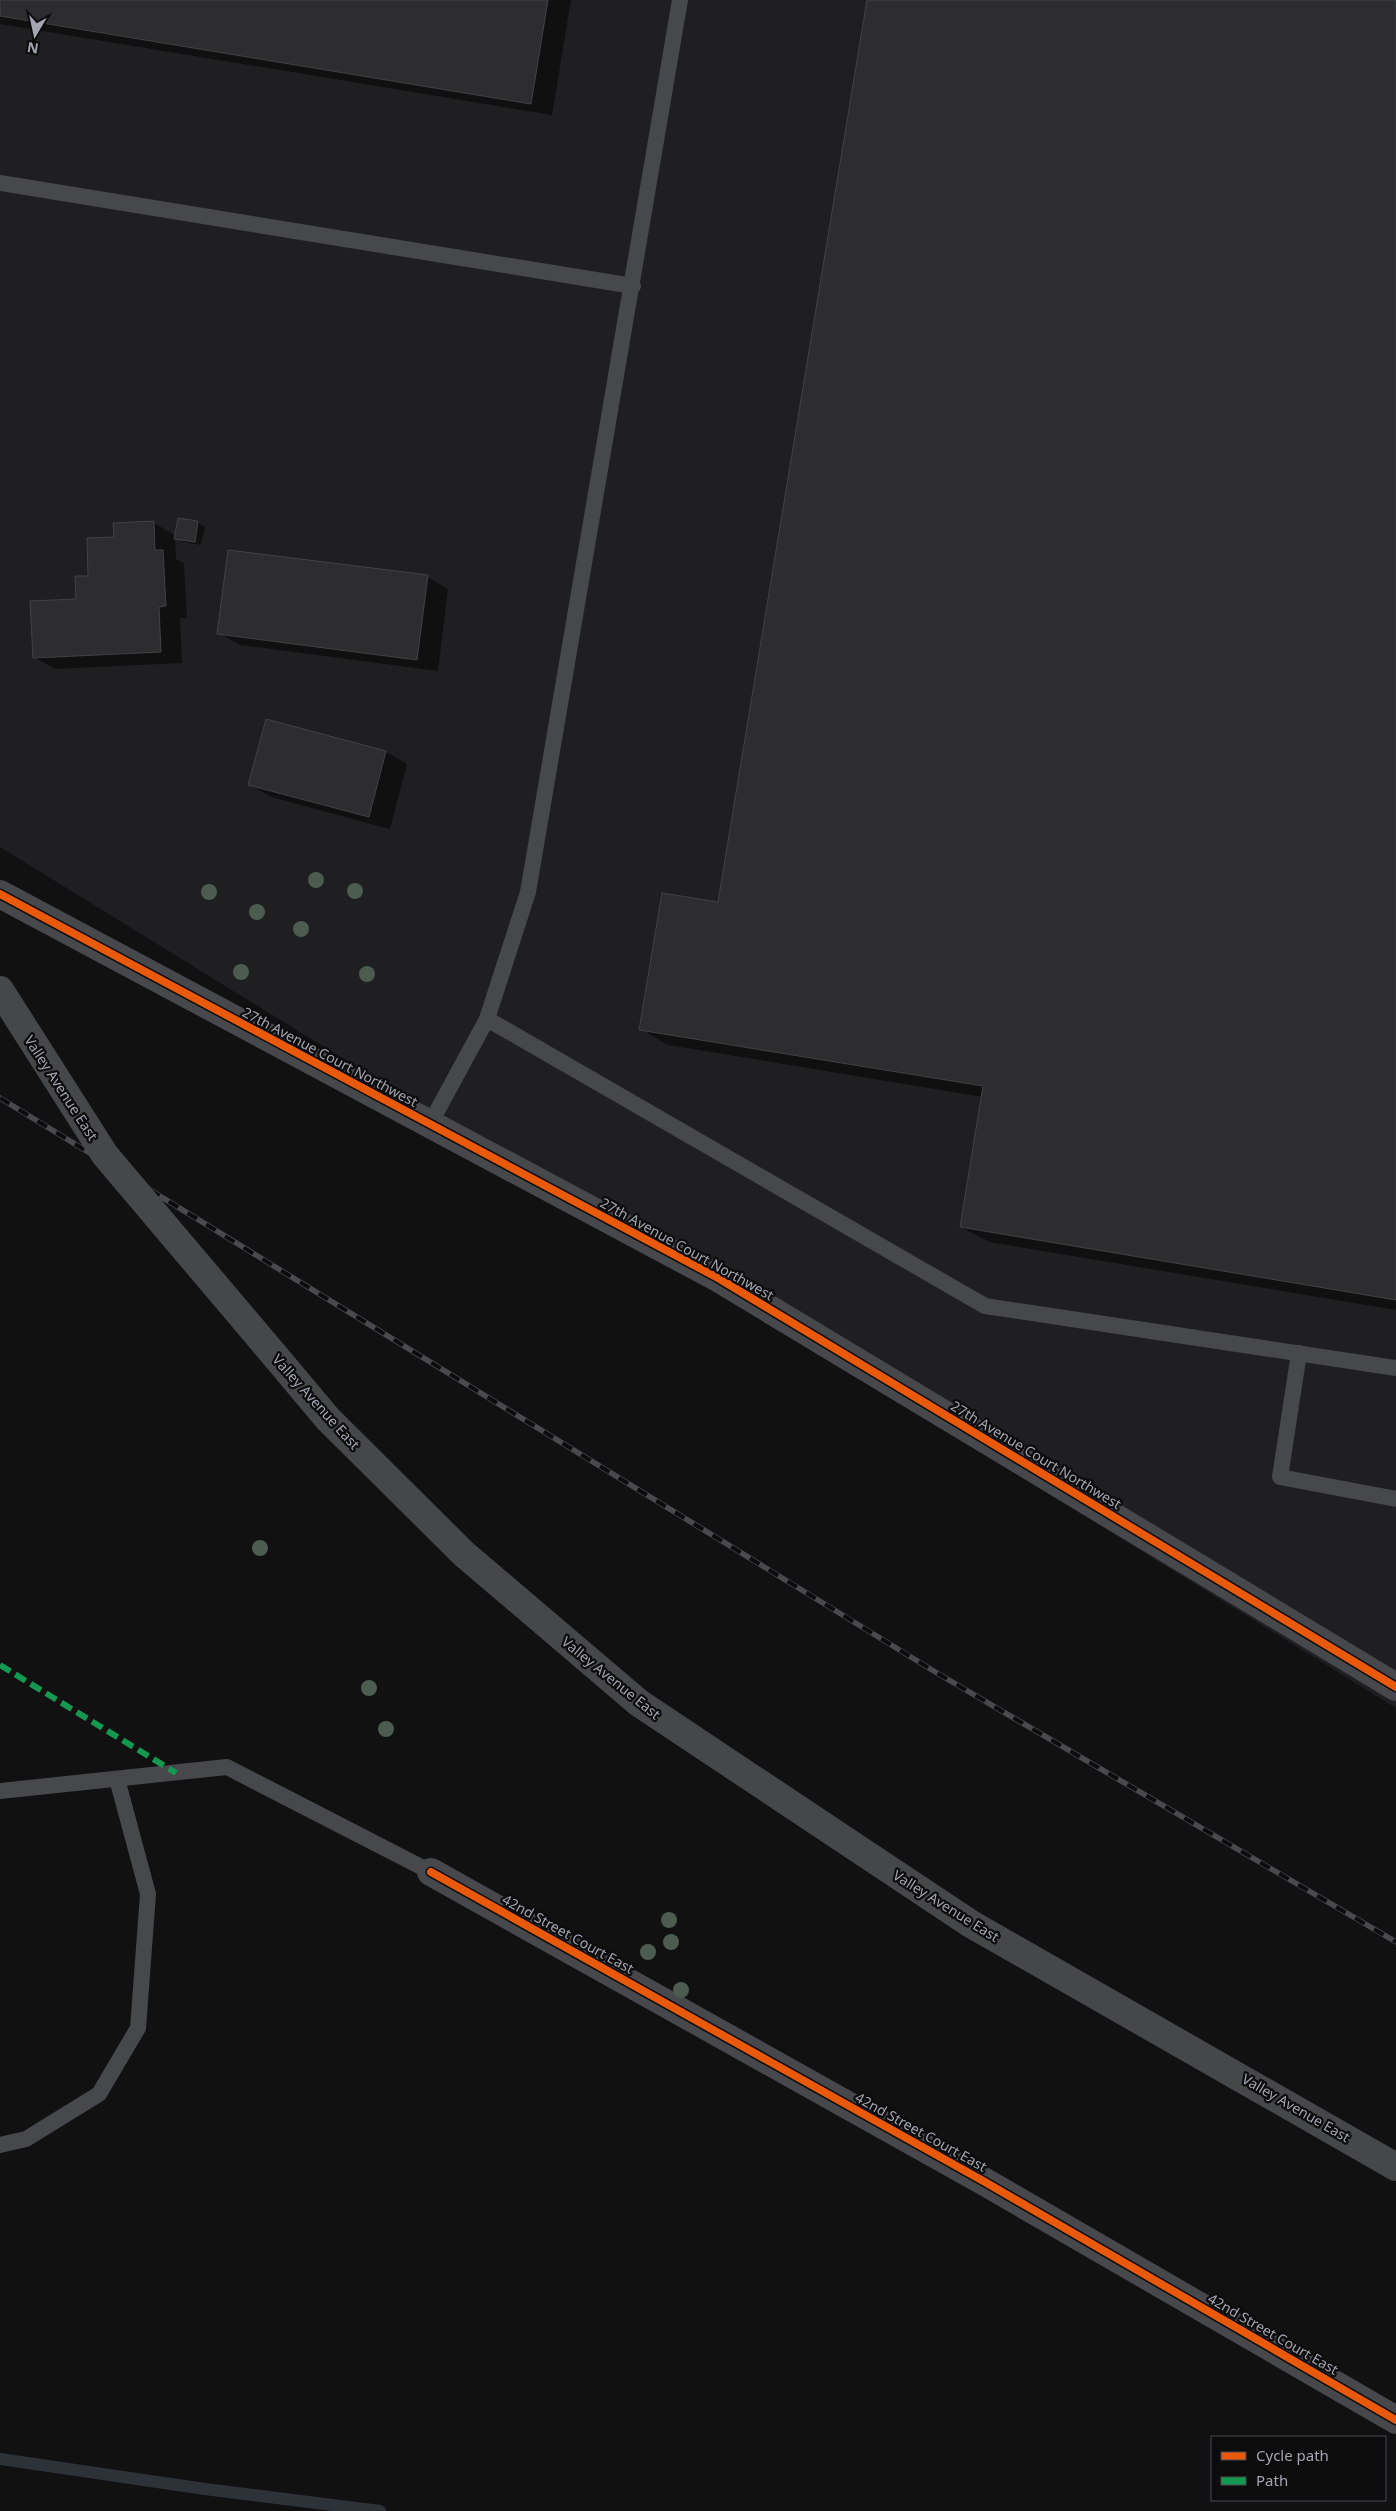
<svg xmlns="http://www.w3.org/2000/svg" width="1396" height="2511" viewBox="0 0 1396 2511" font-family="'Noto Sans',sans-serif">
<style>
.built{fill:#1f1e20}
.shadow{fill:#0007}
.lines{fill:none;stroke-linecap:round;stroke-linejoin:round}
.stream{stroke:#2d3239;stroke-width:12}
.building{fill:#2d2d2f;stroke:#414245}
.lane{stroke:#47484b;stroke-width:16}
.street{stroke:#47484b;stroke-width:28}
.secondary{stroke:#464749;stroke-width:28}
.rail-casing{stroke:#4a4a4d;stroke-width:5.5}
.rail{stroke:#0c0c0d;stroke-width:4;stroke-dasharray:11;stroke-linecap:butt}
.secondary-bridge{stroke:#464749;stroke-width:28}
.quiet{stroke:#139951;stroke-width:6;stroke-dasharray:12 6;stroke-linecap:butt}
.cycleway-casing{stroke:#0c0c0d;stroke-width:11}
.cycleway{stroke:#e8590c;stroke-width:8}
.tree{fill:#4c5c51}
.labels{text-anchor:middle;stroke-width:4.5;stroke-linejoin:round;paint-order:stroke}
.street-label{font-size:14px;fill:#a4a6b1;stroke:#0c0c0d}
</style>
<rect width="100%" height="100%" fill="#111112"/>
<!-- built -->
<polygon class="built" points="0,0 1396,0 1396,1708 0,847"/>
<!-- shadow -->
<g class="shadow">
<polygon points="0,0 571,0 552,115 0,24"/>
<polygon points="868,0 1396,0 1396,1310 989,1242 961,1227 983,1097 668,1045 641,1029 719,904"/>
<polygon points="179,520 198,523 205,527 201,545 183,542 175,538 176,559 184,563 187,618 180,618 182,663 55,669 34,657 77,600 115,538 154,523 176,536"/>
<polygon points="427,577 448,589 438,671 240,645 219,633"/>
<polygon points="267,721 386,752 407,764 390,829 271,797 250,785"/>
</g>
<g class="lines">
<!-- stream -->
<polyline class="stream" points="0,2459 205,2489 380,2511"/>
</g>
<!-- building -->
<g class="building">
<polygon points="0,0 548,0 531,104 0,16"/>
<polygon points="867,0 1396,0 1396,1300 960,1227 983,1086 639,1030 662,893 718,902"/>
<polygon points="178,518 198,521 195,542 174,539"/>
<polygon points="154,521 155,550 163,550 166,606 159,607 161,652 33,658 30,601 76,599 75,576 88,576 87,538 114,537 113,523"/>
<polygon points="228,550 428,575 417,660 217,634"/>
<polygon points="266,719 386,751 369,817 248,785"/>
</g>
<g class="lines">
<!-- lane -->
<g class="lane">
<polyline points="0,183 633,286"/>
<polyline points="487,1019 985,1306 1396,1368"/>
<polyline points="430,1124 487,1019 528,892 680,0"/>
<polyline points="1299,1353 1280,1477 1396,1499"/>
<polyline points="0,1791 227,1767 431,1872"/>
<polyline points="0,2145 26,2139 99,2094 138,2028 148,1894 117,1779"/>
</g>
<!-- street -->
<g class="street">
<polyline points="0,894 718,1278 1396,1687"/>
<polyline points="431,1872 985,2182 1396,2420"/>
</g>
<!-- secondary -->
<polyline class="secondary" points="276,1357 328,1419 464,1554 639,1703 971,1924 1396,2167"/>
<defs>
<polyline id="rail" points="0,1098 937,1673 1396,1942"/>
</defs>
<!-- rail casing -->
<use href="#rail" class="rail-casing"/>
<!-- rail -->
<use href="#rail" class="rail"/>
<!-- secondary-bridge -->
<polyline class="secondary-bridge" points="0,990 105,1155 276,1357"/>
<!-- quiet -->
<polyline class="quiet" points="0,1665 176,1773"/>
<defs>
<g id="cycleway">
<polyline points="0,894 718,1278 1396,1687"/>
<polyline points="431,1872 985,2182 1396,2420"/>
</g>
</defs>
<!-- cycleway casing -->
<use href="#cycleway" class="cycleway-casing"/>
<!-- cycleway -->
<use href="#cycleway" class="cycleway"/>
</g>
<!-- trees -->
<g class="tree">
<circle cx="316" cy="880" r="8"/>
<circle cx="355" cy="891" r="8"/>
<circle cx="209" cy="892" r="8"/>
<circle cx="257" cy="912" r="8"/>
<circle cx="301" cy="929" r="8"/>
<circle cx="241" cy="972" r="8"/>
<circle cx="367" cy="974" r="8"/>
<circle cx="260" cy="1548" r="8"/>
<circle cx="369" cy="1688" r="8"/>
<circle cx="386" cy="1729" r="8"/>
<circle cx="669" cy="1920" r="8"/>
<circle cx="671" cy="1942" r="8"/>
<circle cx="648" cy="1952" r="8"/>
<circle cx="681" cy="1990" r="8"/>
</g>
<g class="labels">
<!-- street labels -->
<g class="street-label">
<text transform="translate(330 1057) rotate(28)" y="5">27th Avenue Court Northwest</text>
<text transform="translate(61 1088) rotate(57)" y="5">Valley Avenue East</text>
<text transform="translate(687 1249) rotate(29)" y="5">27th Avenue Court Northwest</text>
<text transform="translate(316 1402) rotate(48)" y="5">Valley Avenue East</text>
<text transform="translate(1036 1455) rotate(31)" y="5">27th Avenue Court Northwest</text>
<text transform="translate(611 1678) rotate(39)" y="5">Valley Avenue East</text>
<text transform="translate(946 1906) rotate(32)" y="5">Valley Avenue East</text>
<text transform="translate(568 1934) rotate(29)" y="5">42nd Street Court East</text>
<text transform="translate(1296 2108) rotate(30)" y="5">Valley Avenue East</text>
<text transform="translate(921 2132) rotate(29)" y="5">42nd Street Court East</text>
<text transform="translate(1273 2334) rotate(30)" y="5">42nd Street Court East</text>
</g>
</g>
<!-- legend -->
<rect x="1211" y="2436" width="175" height="65" fill="#0c0c0d" stroke="#494a4f"/>
<rect x="1221" y="2452" width="25" height="8" fill="#e8590c" stroke="#494a4f"/>
<text x="1256" y="2461" font-size="15" fill="#a4a6b1">Cycle path</text>
<rect x="1221" y="2477" width="25" height="8" fill="#139951" stroke="#494a4f"/>
<text x="1256" y="2486" font-size="15" fill="#a4a6b1">Path</text>
<!-- north arrow -->
<g transform="translate(35 35) rotate(189)" stroke="#0c0c0d" stroke-width="4" paint-order="stroke">
<path d="M0-4L9 19L0 12L-9 19Z" fill="#a4a6b1"/>
<text y="-8" font-size="14" font-weight="bold" text-anchor="middle" fill="#a4a6b1">N</text>
</g>
</svg>
